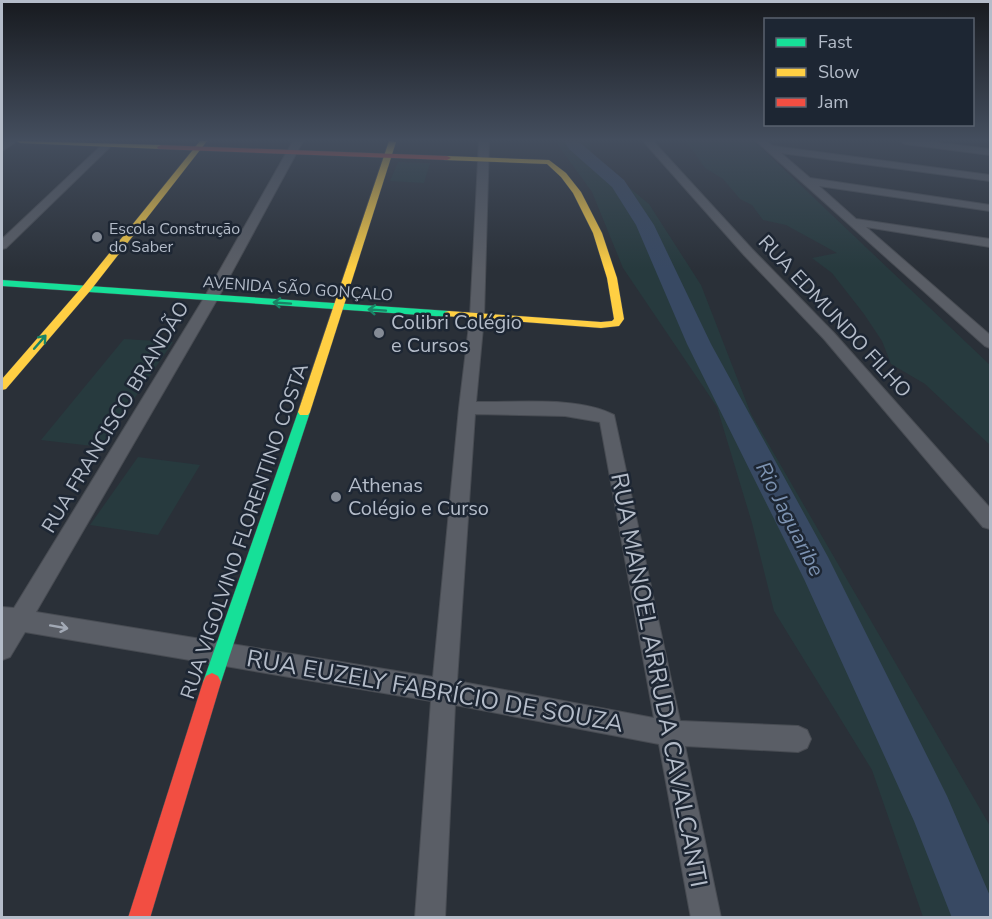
<svg xmlns="http://www.w3.org/2000/svg" width="992" height="919" viewBox="0 0 992 919" font-family="'Nunito Sans',sans-serif">
<style>
.green{fill:#273a3e}
.lines{fill:none;stroke-linecap:round;stroke-linejoin:round}
.river{fill:#384963;fill-rule:evenodd}
.street-casing{stroke:#484c53;stroke-width:2}
.fast-casing{stroke:#484c53;stroke-width:1}
.slow-casing{stroke:#484c53;stroke-width:1}
.jam-casing{stroke:#484c53;stroke-width:1}
.street{fill:#5a5e66;fill-rule:evenodd}
.fast{fill:#16e098;fill-rule:evenodd}
.slow{fill:#ffcf43;fill-rule:evenodd}
.jam{fill:#f24e42;fill-rule:evenodd}
.oneway{stroke:#1a8366}
.oneway2{stroke:#a2a9b5}
.poi-dot{fill:#848b96;stroke:#1d2633;stroke-width:2}
.labels{text-anchor:middle;stroke-width:5;stroke-linejoin:round;paint-order:stroke}
.far-poi-label{font-size:16px;fill:#b4bcc9;stroke:#1d2633;text-anchor:start}
.far-street-label{font-size:16px;fill:#b4bcc9;stroke:#1d2633}
.street-label{font-size:20px;fill:#b4bcc9;stroke:#1d2633}
.poi-label{font-size:20px;fill:#b4bcc9;stroke:#1d2633;text-anchor:start}
.water-label{font-size:21px;font-style:italic;fill:#7c92b1;stroke:#1d2633}
.near-street-label{font-size:24px;fill:#b4bcc9;stroke:#1d2633}
</style>
<rect width="100%" height="100%" fill="#2a3038"/>
<!-- green -->
<g class="green">
<polygon points="555,141 590,141 591,156 649,204 701,285 751,414 990,826 990,917 923,917 872,770 774,611 752,523 717,407 623,268 592,192"/>
<polygon points="686,141 754,141 990,365 990,445 925,384 891,364 882,341 864,314 832,273 812,258 837,253 786,225 763,220 752,205 740,199 723,179 705,168"/>
<polygon points="398,162 430,163 424,183 390,181"/>
<polygon points="124,339 173,342 101,447 41,440"/>
<polygon points="138,457 200,465 158,535 90,525"/>
</g>
<g class="lines">
<!-- river -->
<polygon class="river" points="564,141 578,141 624,180 654,225 711,344 828,557 947,796 990,896 990,918 952,918 914,821 804,579 687,344 636,225 612,187 569,149"/>
<defs>
<g id="street">
<polygon points="6,141 17,141 2,151 2,144"/>
<path d="M293 141H303L218 298 36 612 433 677 459 408 470 317 479 141H489L484 317 476 402C517 403 578 396 614 415L680 721 798 726 807 730 811 739 807 748 798 752 685 746 721 918H691L659 744 455 705 445 918H415L431 701 25 632 10 657 2 660V607L14 608 204 298ZM475 414 565 416 600 422 654 718 457 681Z"/>
<polygon points="643,141 653,141 752,249 834,333 990,508 990,529 983,527 824,339 744,255"/>
<polygon points="756,141 766,141 773,146 990,175 990,181 781,153 810,178 990,205 990,211 819,186 856,219 990,239 990,247 866,227 990,335 990,348 985,346"/>
<polygon points="900,141 925,141 990,149 990,155 905,144"/>
<polygon points="104,143 112,145 6,248 2,249 2,239"/>
</g>
<g id="fast">
<polygon points="2,280 449,311 454,314 449,317 2,286"/>
<polygon points="304,407 310,412 221,682 218,688 212,691 206,688 203,682 298,412"/>
</g>
<g id="slow">
<polygon points="17,141 161,145 165,147 161,149 20,143"/>
<polygon points="200,141 207,141 90,291 6,389 2,390 2,379 82,287"/>
<polygon points="389,141 396,142 310,412 308,415 300,415 298,412"/>
<polygon points="447,156 549,160 566,173 581,192 602,233 617,278 624,319 619,326 601,328 445,316 445,312 449,311 601,322 612,321 614,319 607,278 593,233 573,193 561,177 547,164 444,160 444,156"/>
</g>
<g id="jam">
<polygon points="161,145 447,156 451,158 447,160 158,149 157,147"/>
<polygon points="212,673 218,676 221,682 150,918 128,918 203,682 206,676"/>
</g>
</defs>
<!-- street casing -->
<use href="#street" class="street-casing"/>
<!-- fast casing -->
<use href="#fast" class="fast-casing"/>
<!-- slow casing -->
<use href="#slow" class="slow-casing"/>
<!-- jam casing -->
<use href="#jam" class="jam-casing"/>
<!-- street -->
<use href="#street" class="street"/>
<!-- fast -->
<use href="#fast" class="fast"/>
<!-- slow -->
<use href="#slow" class="slow"/>
<!-- jam -->
<use href="#jam" class="jam"/>
</g>
<!-- one-way arrows -->
<defs><path id="oneway-shaft" d="M-6 0H5M1.5-3L5.5 0L1.5 3" fill="none" stroke-width="1.6" stroke-linecap="round" stroke-linejoin="round" transform="scale(1.5)"/></defs>
<g class="oneway">
<use href="#oneway-shaft" transform="translate(282 303) rotate(-176)"/>
<use href="#oneway-shaft" transform="translate(377 310) rotate(-176)"/>
<use href="#oneway-shaft" transform="translate(40 342) rotate(-49)"/>
</g>
<use class="oneway2" href="#oneway-shaft" transform="translate(59 627) rotate(10)"/>
<!-- sky -->
<linearGradient id="sky" x2="0" y2="1"><stop stop-color="#171a1f"/><stop offset="0.52" stop-color="#444e5e"/><stop offset="1" stop-color="#444e5e" stop-opacity="0"/></linearGradient>
<rect width="992" height="269" fill="url(#sky)"/>
<!-- markers -->
<g class="poi-dot">
<circle cx="97" cy="237" r="6"/>
<circle cx="379" cy="333" r="6"/>
<circle cx="336" cy="497" r="6"/>
</g>
<g class="labels">
<!-- far-poi labels -->
<g class="far-poi-label">
<text x="109" y="234">Escola Construção<tspan x="109" dy="18">do Saber</tspan></text>
</g>
<!-- far-street labels -->
<g class="far-street-label">
<text transform="translate(298 288) rotate(4)" y="6">AVENIDA SÃO GONÇALO</text>
</g>
<!-- street labels -->
<g class="street-label">
<text transform="translate(835 316) rotate(47)" y="7">RUA EDMUNDO FILHO</text>
<text transform="translate(115 417) rotate(-59)" y="7">RUA FRANCISCO BRANDÃO</text>
<text transform="translate(244 531) rotate(-71)" y="7">RUA VIGOLVINO FLORENTINO COSTA</text>
</g>
<!-- poi labels -->
<g class="poi-label">
<text x="391" y="329">Colibri Colégio<tspan x="391" dy="23">e Cursos</tspan></text>
<text x="348" y="492">Athenas<tspan x="348" dy="23">Colégio e Curso</tspan></text>
</g>
<!-- water labels -->
<g class="water-label">
<text transform="translate(790 519) rotate(63)" y="7">Rio Jaguaribe</text>
</g>
<!-- near-street labels -->
<g class="near-street-label">
<text transform="translate(659 680) rotate(79)" y="8">RUA MANOEL ARRUDA CAVALCANTI</text>
<text transform="translate(435 691) rotate(10)" y="8">RUA EUZELY FABRÍCIO DE SOUZA</text>
</g>
</g>
<!-- border -->
<rect width="992" height="919" fill="none" stroke="#b4bcc9" stroke-width="6"/>
<!-- legend -->
<rect x="764" y="18" width="210" height="108" fill="#1d2633" stroke="#59626f" stroke-width="1.5"/>
<rect x="776" y="38" width="30" height="9" fill="#16e098" stroke="#59626f" stroke-width="1.5"/>
<text x="818" y="48" font-size="18" fill="#b4bcc9">Fast</text>
<rect x="776" y="68" width="30" height="9" fill="#ffcf43" stroke="#59626f" stroke-width="1.5"/>
<text x="818" y="78" font-size="18" fill="#b4bcc9">Slow</text>
<rect x="776" y="98" width="30" height="9" fill="#f24e42" stroke="#59626f" stroke-width="1.5"/>
<text x="818" y="108" font-size="18" fill="#b4bcc9">Jam</text>
</svg>
